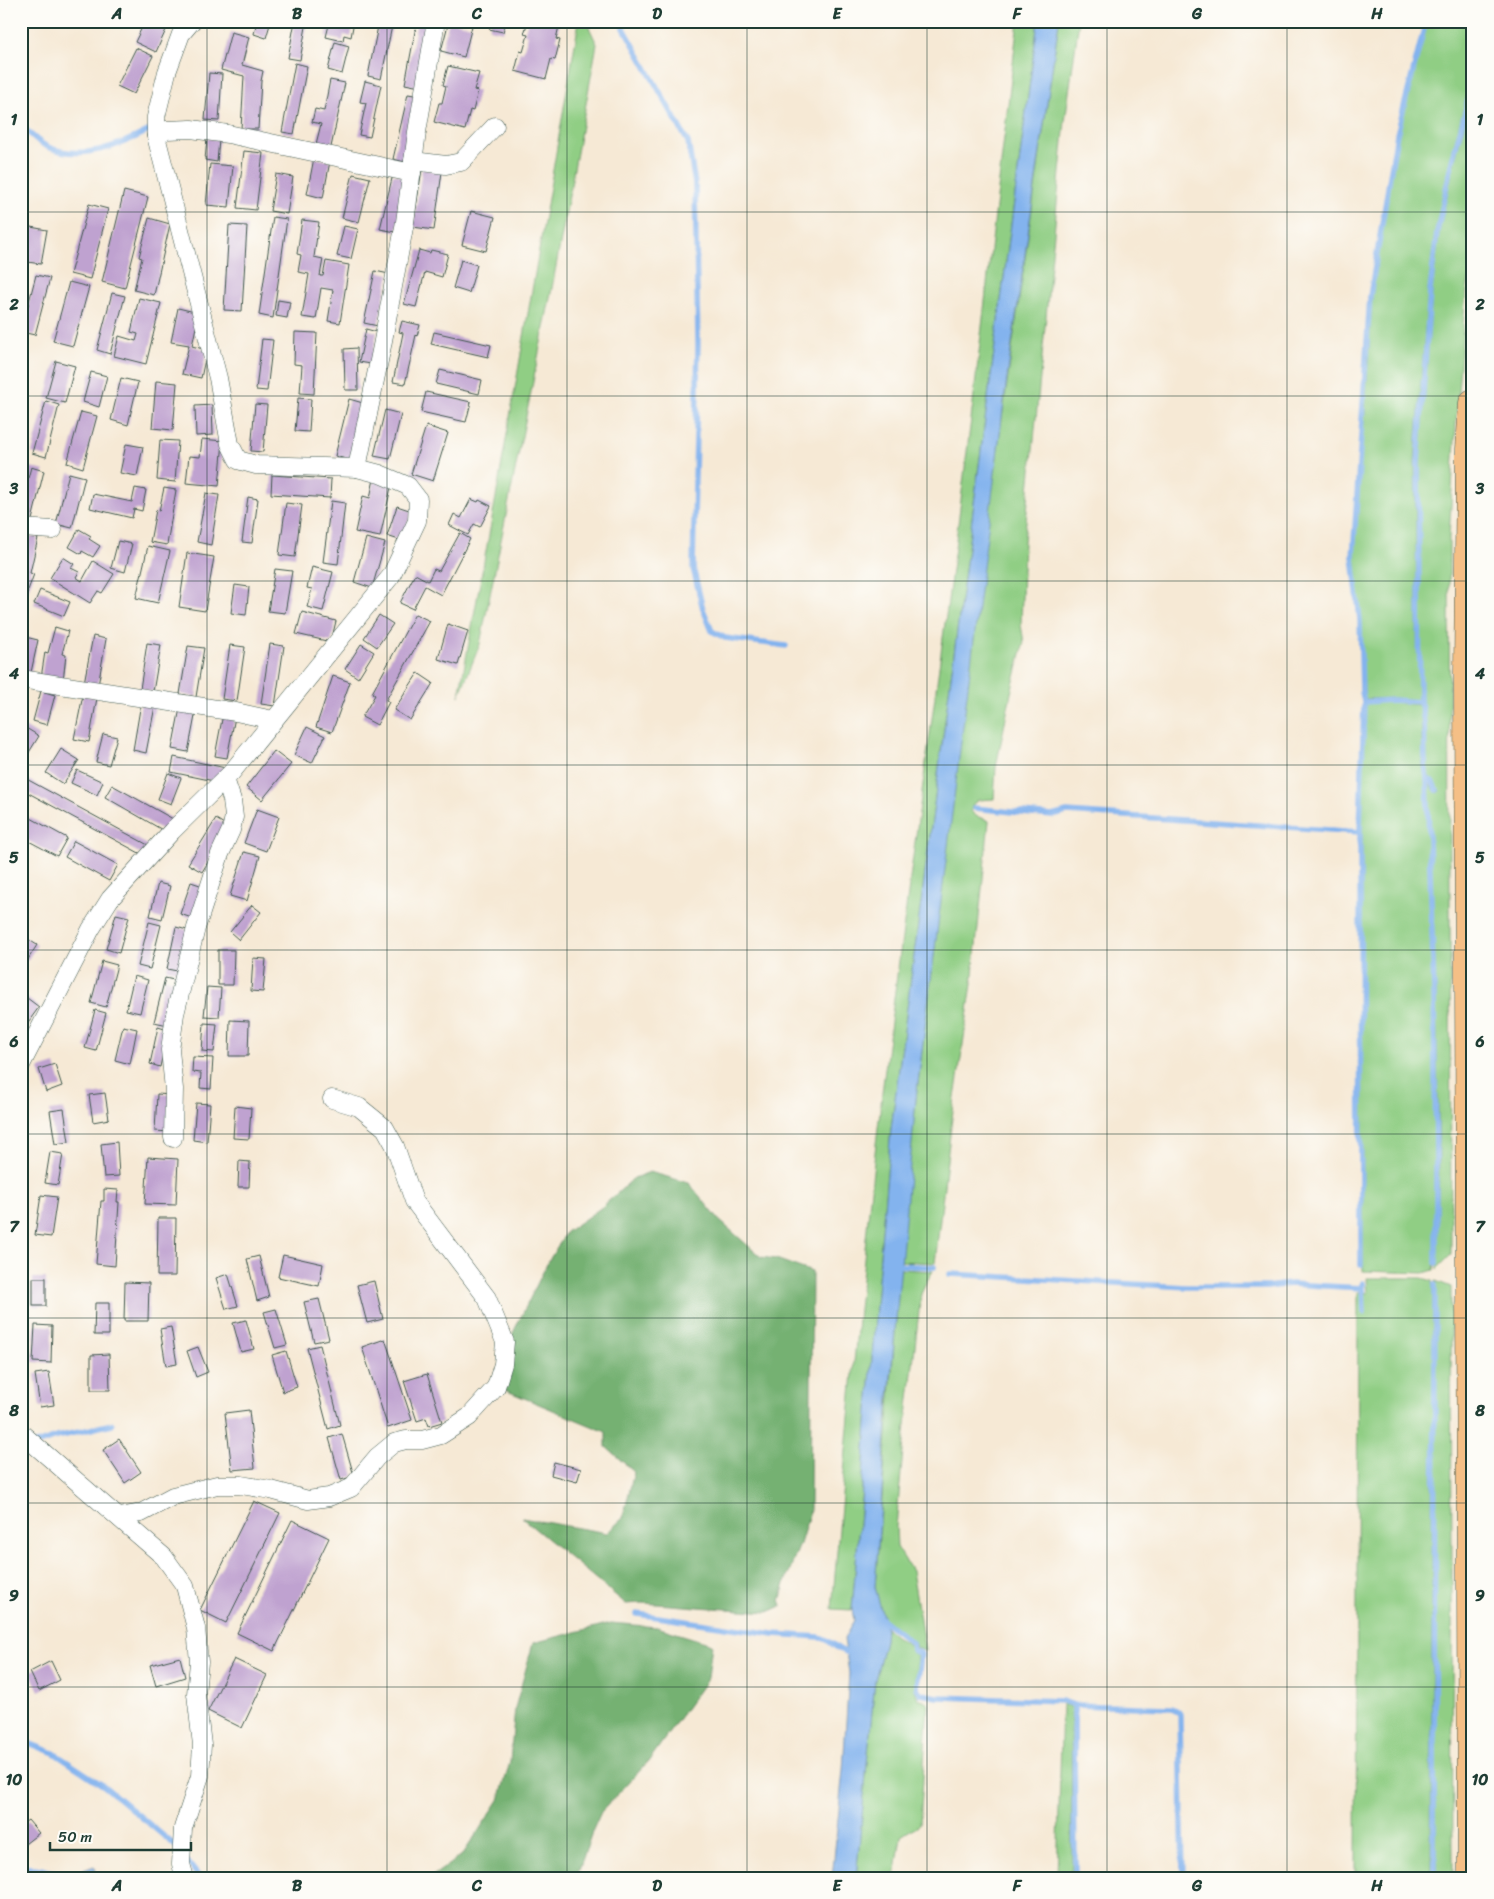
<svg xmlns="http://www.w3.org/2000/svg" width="1494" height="1899" viewBox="0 0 1494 1899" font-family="Sriracha,sans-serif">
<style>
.green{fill:#90ce84;stroke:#58865c}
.forest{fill:#74b172;stroke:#4a7753}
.water{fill:#83b3ee;stroke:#517891}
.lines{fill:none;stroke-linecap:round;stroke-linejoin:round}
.stream{stroke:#83b3ee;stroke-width:5.5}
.building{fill:#bfa2d0}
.street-casing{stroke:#3f574c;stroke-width:19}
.highway-casing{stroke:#3f574c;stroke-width:29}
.street{stroke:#fff;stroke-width:18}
.highway{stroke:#f5bf86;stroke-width:28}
.grid{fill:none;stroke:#1f3d34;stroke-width:1;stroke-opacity:0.55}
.neatline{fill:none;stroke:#1f3d34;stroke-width:2}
.grid-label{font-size:16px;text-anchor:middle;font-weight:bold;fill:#1f3d34}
</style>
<rect width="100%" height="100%" fill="#fdfcf7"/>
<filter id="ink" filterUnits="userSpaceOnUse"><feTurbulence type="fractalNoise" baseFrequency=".02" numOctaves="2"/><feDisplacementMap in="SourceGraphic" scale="10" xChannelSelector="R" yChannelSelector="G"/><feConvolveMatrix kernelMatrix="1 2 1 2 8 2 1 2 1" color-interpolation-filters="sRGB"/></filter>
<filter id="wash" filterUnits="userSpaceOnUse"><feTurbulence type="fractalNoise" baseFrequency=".0096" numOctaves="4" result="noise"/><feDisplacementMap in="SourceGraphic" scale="20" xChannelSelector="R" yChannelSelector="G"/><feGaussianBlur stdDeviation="1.12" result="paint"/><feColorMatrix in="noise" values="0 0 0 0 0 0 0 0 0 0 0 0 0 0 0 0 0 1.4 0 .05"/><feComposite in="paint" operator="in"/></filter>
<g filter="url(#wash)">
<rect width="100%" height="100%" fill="#f6e9d5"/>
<!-- green -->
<g class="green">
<polygon points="579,21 586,21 597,44 552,288 480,644 459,696 496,497"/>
<path d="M1018 21H1038L891 1129C876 1289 866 1449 852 1610L832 1609C845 1460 858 1310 874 1161 898 951 930 742 957 532 979 362 997 191 1018 21Z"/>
<polygon points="1059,21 1079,21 1065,121 1024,542 1021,625 1024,642 1011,693 996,767 994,799 978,800 973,804 971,811 976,816 989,821 972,984 952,1118 935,1263 900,1261 916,1099 992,488"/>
<polygon points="1428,21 1473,21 1473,71 1450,161 1435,232 1428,291 1415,461 1418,700 1393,698 1365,699 1364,692 1361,619 1355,556 1361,445 1365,413 1372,296 1398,134"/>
<path d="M1473 92V254L1465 303 1458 392 1449 538 1451 1255 1437 1269 1439 1157 1436 992 1428 782 1437 793 1440 791C1436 785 1430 780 1428 774 1420 754 1430 725 1421 703L1420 462 1432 292 1439 233 1454 163Z"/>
<polygon points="1393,702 1419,705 1421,712 1423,767 1426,779 1432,912 1435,1263 1434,1270 1424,1273 1363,1271 1362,832 1365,703"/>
<polygon points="900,1269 933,1271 928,1279 921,1294 903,1451 896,1527 897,1547 912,1571 925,1651 916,1648 914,1642 897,1631 882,1616 875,1587"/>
<polygon points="1367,1278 1422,1278 1433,1281 1431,1878 1356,1878 1358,1292 1368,1293"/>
<polygon points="1436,1281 1451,1287 1453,1878 1436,1878"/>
<polygon points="886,1627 895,1636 910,1645 911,1651 918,1656 915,1689 918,1698 928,1702 920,1824 901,1836 895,1878 856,1878 875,1680 885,1640"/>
<polygon points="1062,1704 1071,1707 1072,1878 1057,1878"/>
</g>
<!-- forest -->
<g class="forest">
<polygon points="650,1172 689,1183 719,1220 761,1257 776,1259 812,1272 810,1511 800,1544 786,1580 780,1601 782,1606 768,1612 642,1603 626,1604 522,1518 607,1533 623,1518 634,1472 606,1447 606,1432 500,1388 509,1341 548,1262 566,1232 602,1207 634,1178"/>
<polygon points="611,1623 657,1627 712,1644 708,1678 648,1762 601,1812 592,1832 576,1878 430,1878 463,1854 499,1800 510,1762 515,1708 533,1643"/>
</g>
<!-- water -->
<g class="water">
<path d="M1038 21H1059L1007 378 916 1099 888 1408 875 1587 886 1627 885 1640 875 1680 856 1878H832L843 1770 849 1673 844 1639 854 1620 852 1610C866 1449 876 1289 891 1129Z"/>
<polygon points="94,1866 96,1870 90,1873 92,1878 68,1878 68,1876"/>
</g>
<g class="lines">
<!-- stream -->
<g class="stream">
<polyline points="620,21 688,142 695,184 698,344 693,568 703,609 712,631 725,638 786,646"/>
<path d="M21 125C29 133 38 143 48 147 81 161 119 146 148 131"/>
<polyline points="1364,702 1393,700 1420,702"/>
<polyline points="1427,779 1432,781 1437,790"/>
<polyline points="974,808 1052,816 1067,812 1360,832"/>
<path d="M1436 1263V1157L1434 992 1427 779C1422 754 1428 727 1420 702L1418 462 1430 291 1437 232 1452 161 1473 82"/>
<polyline points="893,1265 934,1267"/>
<polyline points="1361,1265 1360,832 1364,702 1362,692 1360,620 1353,557 1370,296 1397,134 1426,21"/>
<polyline points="950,1274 1187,1287 1267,1287 1290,1284 1363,1288"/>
<polyline points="1363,1283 1364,1312"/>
<polyline points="21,1445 27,1447 57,1437 112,1424"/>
<polyline points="637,1614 774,1634 820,1637 827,1640 839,1649 852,1655"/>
<polyline points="878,1616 912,1643 913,1650 921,1654 917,1688 921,1694 938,1697 1062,1701 1074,1705 1172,1708 1178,1711 1180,1714 1183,1878"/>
<polyline points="1074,1705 1075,1878"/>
<polyline points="21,1740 54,1753 104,1786 178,1848"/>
<polyline points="186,1860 200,1878"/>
<path d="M21 1869C30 1865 61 1873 69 1878"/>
<polyline points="37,1869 42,1878"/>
<polyline points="1434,1878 1435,1285"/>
</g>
</g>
<g id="blocks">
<!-- building -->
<g class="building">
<polygon points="145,21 170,21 156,52 135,42"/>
<polygon points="257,21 271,21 266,38 254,34"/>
<polygon points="295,21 307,21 300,60 288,58"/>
<polygon points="330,21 354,21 351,37 344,35 343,41 326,37"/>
<polygon points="379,21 393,21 381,79 368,76"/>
<polygon points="417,21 429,21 420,87 405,84"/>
<polygon points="449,21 472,26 464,57 441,51"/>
<polygon points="491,21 506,21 503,32 489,29"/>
<polygon points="528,21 560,22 556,39 560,40 555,60 551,59 546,79 515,71 520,51 523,52 528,35 524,34"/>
<polygon points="231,32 249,37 242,65 263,71 261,81 258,129 241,129 244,76 221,70"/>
<polygon points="335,42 349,46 342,74 328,70"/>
<polygon points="136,48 153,56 134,94 117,86"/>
<polygon points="295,63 307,66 294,134 282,132"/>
<polygon points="448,66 479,73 474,90 478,91 473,111 470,110 465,130 434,122 439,103 442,103 446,86 443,85"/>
<polygon points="209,73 222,74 219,121 205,120"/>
<polygon points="330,80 345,83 331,147 316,144 321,124 312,122 315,109 324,111"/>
<polygon points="365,81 381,85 370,137 359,135 366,103 360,102"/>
<polygon points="408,94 420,96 405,162 393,159"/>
<polygon points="207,138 219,140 217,162 205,160"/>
<polygon points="244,151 263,153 256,210 237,208"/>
<polygon points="314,158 330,161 323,198 307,194"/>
<polygon points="210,164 233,166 229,207 206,205"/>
<polygon points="422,169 442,172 434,230 413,227"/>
<polygon points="276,174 293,177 287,214 270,211"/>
<polygon points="353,174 370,178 359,222 342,218"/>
<polygon points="393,174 405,177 398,208 402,209 396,232 380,229"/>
<polygon points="124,191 148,197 125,288 102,282"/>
<polygon points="89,204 108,209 90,279 70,274"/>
<polygon points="471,211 495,217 486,251 462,245"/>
<polygon points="273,217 287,219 273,318 259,315"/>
<polygon points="149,218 170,224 154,295 134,290 142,258 139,257"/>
<polygon points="302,220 319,222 314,257 323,259 320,276 323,276 326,261 349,265 340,323 328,321 333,290 321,288 316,319 302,317 309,274 298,272 301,255 297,254"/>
<polygon points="229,225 247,226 242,311 224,310"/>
<polygon points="25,226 47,230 41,264 21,261 21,249"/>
<polygon points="344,226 358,229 351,259 337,256"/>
<polygon points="419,250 430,253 431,250 448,254 442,277 425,272 416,307 404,304"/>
<polygon points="461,260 477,265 469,293 453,288"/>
<polygon points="375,271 389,274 378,326 364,323"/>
<polygon points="36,275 50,278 35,335 21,332"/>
<polygon points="69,282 89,287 73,346 53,341"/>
<polygon points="112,293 125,296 110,354 97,350"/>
<polygon points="139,298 161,303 146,364 114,356 119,336 136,341 138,334 131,332"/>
<polygon points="278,300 290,302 287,318 276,316"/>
<polygon points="178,308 199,313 192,346 207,350 201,378 182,374 189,345 171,342"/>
<polygon points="402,321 420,325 417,336 416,335 405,384 393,382 403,333 399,332"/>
<polygon points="366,329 377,332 371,364 359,362"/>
<polygon points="295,332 317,333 314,394 300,393 302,365 294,364"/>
<polygon points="434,332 491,345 488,357 431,344"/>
<polygon points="262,339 273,340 267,391 256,390"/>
<polygon points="357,348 358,390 345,390 344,349"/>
<polygon points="56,361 75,366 65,403 46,398"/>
<polygon points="440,370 482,380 479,394 436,384"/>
<polygon points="91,372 107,376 99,407 83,402"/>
<polygon points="121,378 138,382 128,425 111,420"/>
<polygon points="156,381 177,383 173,430 152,428"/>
<polygon points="426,392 471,402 466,422 421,412"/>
<polygon points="298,398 311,399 309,432 295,431"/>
<polygon points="349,399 363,403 350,460 335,456"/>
<polygon points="46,401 59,405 46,457 32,453"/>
<polygon points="255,404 267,405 263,452 251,451"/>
<polygon points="212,405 213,435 196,436 195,406"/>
<polygon points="385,410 401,414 390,459 374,456"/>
<polygon points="81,412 97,416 83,468 67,463"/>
<polygon points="426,426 448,433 433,481 411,474"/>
<polygon points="202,439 223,441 219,486 186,483 189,456 200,457"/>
<polygon points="160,440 178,441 175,482 157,480"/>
<polygon points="126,444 143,447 137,476 120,473"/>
<polygon points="31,467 44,471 31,524 21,521 21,505"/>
<polygon points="69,473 85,477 72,528 56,524"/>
<polygon points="272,475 331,479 330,498 271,494"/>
<polygon points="374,479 392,483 380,537 355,532 363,496 370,498"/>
<polygon points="135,488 146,490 142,511 134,509 132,518 90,508 93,494 132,502"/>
<polygon points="164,488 176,490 167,545 150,542 156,510 159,511"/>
<polygon points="206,493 219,495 211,545 197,542"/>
<polygon points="248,497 258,499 252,543 242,542"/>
<polygon points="471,499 478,502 479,500 491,506 480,527 474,524 468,535 449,525 454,514 461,518"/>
<polygon points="331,501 345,503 338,564 323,562"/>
<polygon points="286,503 302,505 295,557 279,555"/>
<polygon points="397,506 412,511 402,541 387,536"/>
<polygon points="79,529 91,536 89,539 100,546 93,557 82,551 81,554 69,547"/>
<polygon points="460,533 470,539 441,595 425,586 413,609 400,603 415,574 428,581 434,569 439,571"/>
<polygon points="21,535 38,538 30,573 34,574 21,609"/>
<polygon points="366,538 385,543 372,588 354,582"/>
<polygon points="118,541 132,544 125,572 111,568"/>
<polygon points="148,546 170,551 158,603 136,598"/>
<polygon points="187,553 214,557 205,611 179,607"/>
<polygon points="63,557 74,564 71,568 79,572 76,577 82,581 93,561 114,574 102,593 98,591 90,603 50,578"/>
<polygon points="312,567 333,572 323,611 307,607 312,589 307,588"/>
<polygon points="275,569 292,571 285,613 268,611"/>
<polygon points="235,585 249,587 246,615 231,613"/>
<polygon points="40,590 70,602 64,616 34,604"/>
<polygon points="302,612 336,621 331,642 296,634"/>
<polygon points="415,614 430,621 386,700 389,702 377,725 362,717 375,695 372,693"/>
<polygon points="379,615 393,624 377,647 364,638"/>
<polygon points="448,624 468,631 458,665 438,659"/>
<polygon points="55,627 68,631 62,654 66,655 63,681 41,678 45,652 48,653"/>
<polygon points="21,636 38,640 30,677 21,675"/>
<polygon points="93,636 106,639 98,686 84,683"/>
<polygon points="147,643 161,645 153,692 140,689"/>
<polygon points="270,644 284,646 275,706 261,704"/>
<polygon points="361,644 374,652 358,678 345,669"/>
<polygon points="230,645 245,647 237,701 222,699"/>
<polygon points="188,646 204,648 196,697 180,694"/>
<polygon points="418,673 433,683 410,720 394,710"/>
<polygon points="333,676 350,682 332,732 316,727"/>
<polygon points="41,691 55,695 47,725 33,721"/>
<polygon points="83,695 97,698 89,742 74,739"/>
<polygon points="141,703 155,706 146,753 133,750"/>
<polygon points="180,708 196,711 188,752 172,749"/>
<polygon points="223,714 235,717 227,758 215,756"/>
<polygon points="21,725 39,736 23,762 21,760"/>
<polygon points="307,727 325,736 312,763 294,755"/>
<polygon points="103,734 117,737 109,765 96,762"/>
<polygon points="61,749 79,760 63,784 46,773"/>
<polygon points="274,751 291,764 262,800 246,787"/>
<polygon points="174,757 226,768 214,781 171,772"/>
<polygon points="77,770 103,782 97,795 71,783"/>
<polygon points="168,773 181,778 171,804 158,799"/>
<polygon points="21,776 148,845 143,855 21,789"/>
<polygon points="112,785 173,819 166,832 105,797"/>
<polygon points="257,809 279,817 266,851 244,843"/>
<polygon points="29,817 67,838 57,856 21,837 21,830"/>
<polygon points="216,819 229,827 202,872 188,864"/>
<polygon points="74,841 118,865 109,881 65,857"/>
<polygon points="244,852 260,856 247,901 230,896"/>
<polygon points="191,882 206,887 195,919 180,914"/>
<polygon points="158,883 170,886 162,919 150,916"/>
<polygon points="252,905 261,912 239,940 230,932"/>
<polygon points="116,914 129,917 119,953 106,949"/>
<polygon points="149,922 161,925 150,969 138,966"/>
<polygon points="176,927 191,931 182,972 167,969"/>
<polygon points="21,935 37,945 27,961 21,957"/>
<polygon points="218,950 234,950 233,985 218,985"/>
<polygon points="253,958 266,959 263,992 251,991"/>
<polygon points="102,961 117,965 106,1007 91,1003"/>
<polygon points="134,976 148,980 140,1013 126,1010"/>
<polygon points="165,978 178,981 168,1025 154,1022"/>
<polygon points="207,987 221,988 219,1017 204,1016"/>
<polygon points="23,995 39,1007 21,1032 21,998"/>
<polygon points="95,1010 106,1013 96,1051 85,1048"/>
<polygon points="230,1020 249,1021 248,1056 229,1056"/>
<polygon points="204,1023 217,1024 214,1052 202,1051"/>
<polygon points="123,1026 137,1029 130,1064 115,1060"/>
<polygon points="158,1027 168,1030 160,1067 150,1064"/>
<polygon points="193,1057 213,1058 211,1089 200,1088 201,1073 192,1072"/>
<polygon points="55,1064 62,1086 46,1092 39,1069"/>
<polygon points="105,1093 109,1119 93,1122 89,1095"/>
<polygon points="157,1094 172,1095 170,1132 155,1131"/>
<polygon points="196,1103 210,1104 207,1142 193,1140"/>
<polygon points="235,1106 251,1108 249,1139 233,1138"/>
<polygon points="64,1109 69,1142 55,1144 50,1111"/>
<polygon points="117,1142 119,1176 104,1177 101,1144"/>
<polygon points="50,1152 63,1154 58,1185 45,1183"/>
<polygon points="148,1157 178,1159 176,1205 145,1204"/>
<polygon points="239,1161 250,1162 249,1187 238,1187"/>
<polygon points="104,1189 118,1190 117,1202 119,1202 115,1266 96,1264 101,1201 104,1201"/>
<polygon points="41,1195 57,1197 51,1237 35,1235"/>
<polygon points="158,1218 176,1218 175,1276 157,1276"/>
<polygon points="283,1255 323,1264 319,1286 278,1277"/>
<polygon points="259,1256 269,1297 257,1301 247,1259"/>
<polygon points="228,1274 238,1306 226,1309 216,1278"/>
<rect x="33" y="1278" width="13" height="28"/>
<polygon points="374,1281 383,1319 367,1323 357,1285"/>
<polygon points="125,1282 149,1283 148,1321 124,1321"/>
<polygon points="319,1299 329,1339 314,1342 304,1302"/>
<polygon points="95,1303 109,1303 109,1335 94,1335"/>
<polygon points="276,1309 287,1345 275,1348 264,1312"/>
<polygon points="246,1320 254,1349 241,1352 233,1323"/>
<polygon points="35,1325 52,1326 51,1363 33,1362"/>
<polygon points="171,1327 177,1364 166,1366 160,1329"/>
<polygon points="385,1339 412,1420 388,1428 362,1347"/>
<polygon points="320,1345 340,1425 328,1429 307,1348"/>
<polygon points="198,1347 208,1372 196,1377 187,1351"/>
<polygon points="286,1351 297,1387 283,1392 272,1355"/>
<polygon points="109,1354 110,1390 91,1390 91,1355"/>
<polygon points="49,1372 54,1405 40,1407 35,1374"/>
<polygon points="427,1374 442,1422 429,1426 426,1418 417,1421 404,1381"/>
<polygon points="249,1410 255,1468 232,1470 225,1413"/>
<polygon points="342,1434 354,1476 341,1480 329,1438"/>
<polygon points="119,1439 141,1472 125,1483 103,1450"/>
<polygon points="554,1462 581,1469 577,1482 551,1475"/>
<polygon points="254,1501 280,1513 226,1623 200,1610"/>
<polygon points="292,1520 329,1538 274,1651 237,1633"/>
<polygon points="180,1657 185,1677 156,1686 150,1665"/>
<polygon points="234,1659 267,1675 242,1728 208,1711"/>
<polygon points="51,1661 60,1680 39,1691 30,1672"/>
<polygon points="28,1820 39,1833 21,1847 21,1825"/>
</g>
</g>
</g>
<g filter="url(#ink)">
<use href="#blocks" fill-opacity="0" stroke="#3f574c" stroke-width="1"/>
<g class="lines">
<defs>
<g id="street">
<polyline points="156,136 167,130 191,129 228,134 412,173"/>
<polyline points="413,161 446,165 461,162 495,126"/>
<polyline points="357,468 382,346 405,222 417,132 436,21"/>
<polyline points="21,528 53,530"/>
<polyline points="21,679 236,712 273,720"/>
<polyline points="21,1065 91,929 110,899 172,831 231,773 391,576 417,521 418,499 408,486 380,474 357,468 256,465 238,460 230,444 218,378 156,136 156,117 167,72 181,34 192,21"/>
<polyline points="173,1138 174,1089 170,1050 175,1014 196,928 220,854 231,830 234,817 232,800 225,779"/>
<polyline points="21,1433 164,1557 185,1586 196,1628 199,1662 196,1694 202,1745 200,1776 183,1828 181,1864 185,1878"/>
<polyline points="120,1517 141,1513 173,1496 217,1485 241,1485 271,1490 308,1500 329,1497 351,1488 377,1457 394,1443 406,1440 422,1440 441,1435 469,1417 496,1387 503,1364 505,1342 487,1298 414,1201 395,1146 385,1128 359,1107 332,1099"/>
</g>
<polyline id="highway" points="1472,1878 1468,674 1470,449 1473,403"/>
</defs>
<!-- street casing -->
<use href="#street" class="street-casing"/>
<!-- highway casing -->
<use href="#highway" class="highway-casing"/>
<!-- street -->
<use href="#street" class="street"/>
<!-- highway -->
<use href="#highway" class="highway"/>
</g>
</g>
<!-- grid -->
<path class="grid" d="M207 21V1878M387 21V1878M567 21V1878M747 21V1878M927 21V1878M1107 21V1878M1287 21V1878M21 212H1473M21 396H1473M21 581H1473M21 765H1473M21 950H1473M21 1134H1473M21 1318H1473M21 1503H1473M21 1687H1473"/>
<!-- margin -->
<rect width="1494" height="1899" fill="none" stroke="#fdfcf7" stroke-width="55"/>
<!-- scale -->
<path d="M50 1842v8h141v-8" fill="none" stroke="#1f3d34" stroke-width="2.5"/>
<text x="58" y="1842" font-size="15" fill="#1f3d34" stroke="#fdfcf7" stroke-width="4" paint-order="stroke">50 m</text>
<rect x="28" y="28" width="1438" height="1844" class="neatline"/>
<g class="grid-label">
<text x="117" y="19">A</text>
<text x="297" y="19">B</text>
<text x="477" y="19">C</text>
<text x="657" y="19">D</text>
<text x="837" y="19">E</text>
<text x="1017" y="19">F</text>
<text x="1197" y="19">G</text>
<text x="1377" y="19">H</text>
<text x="14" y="125">1</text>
<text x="1480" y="125">1</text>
<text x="14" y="310">2</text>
<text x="1480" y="310">2</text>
<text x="14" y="494">3</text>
<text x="1480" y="494">3</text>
<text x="14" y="679">4</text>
<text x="1480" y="679">4</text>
<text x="14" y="863">5</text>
<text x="1480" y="863">5</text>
<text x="14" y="1047">6</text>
<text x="1480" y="1047">6</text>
<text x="14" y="1232">7</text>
<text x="1480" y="1232">7</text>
<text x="14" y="1416">8</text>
<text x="1480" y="1416">8</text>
<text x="14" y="1601">9</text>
<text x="1480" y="1601">9</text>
<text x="14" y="1785">10</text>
<text x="1480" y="1785">10</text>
<text x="117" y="1891">A</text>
<text x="297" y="1891">B</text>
<text x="477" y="1891">C</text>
<text x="657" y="1891">D</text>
<text x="837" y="1891">E</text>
<text x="1017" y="1891">F</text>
<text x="1197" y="1891">G</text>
<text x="1377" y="1891">H</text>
</g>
</svg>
